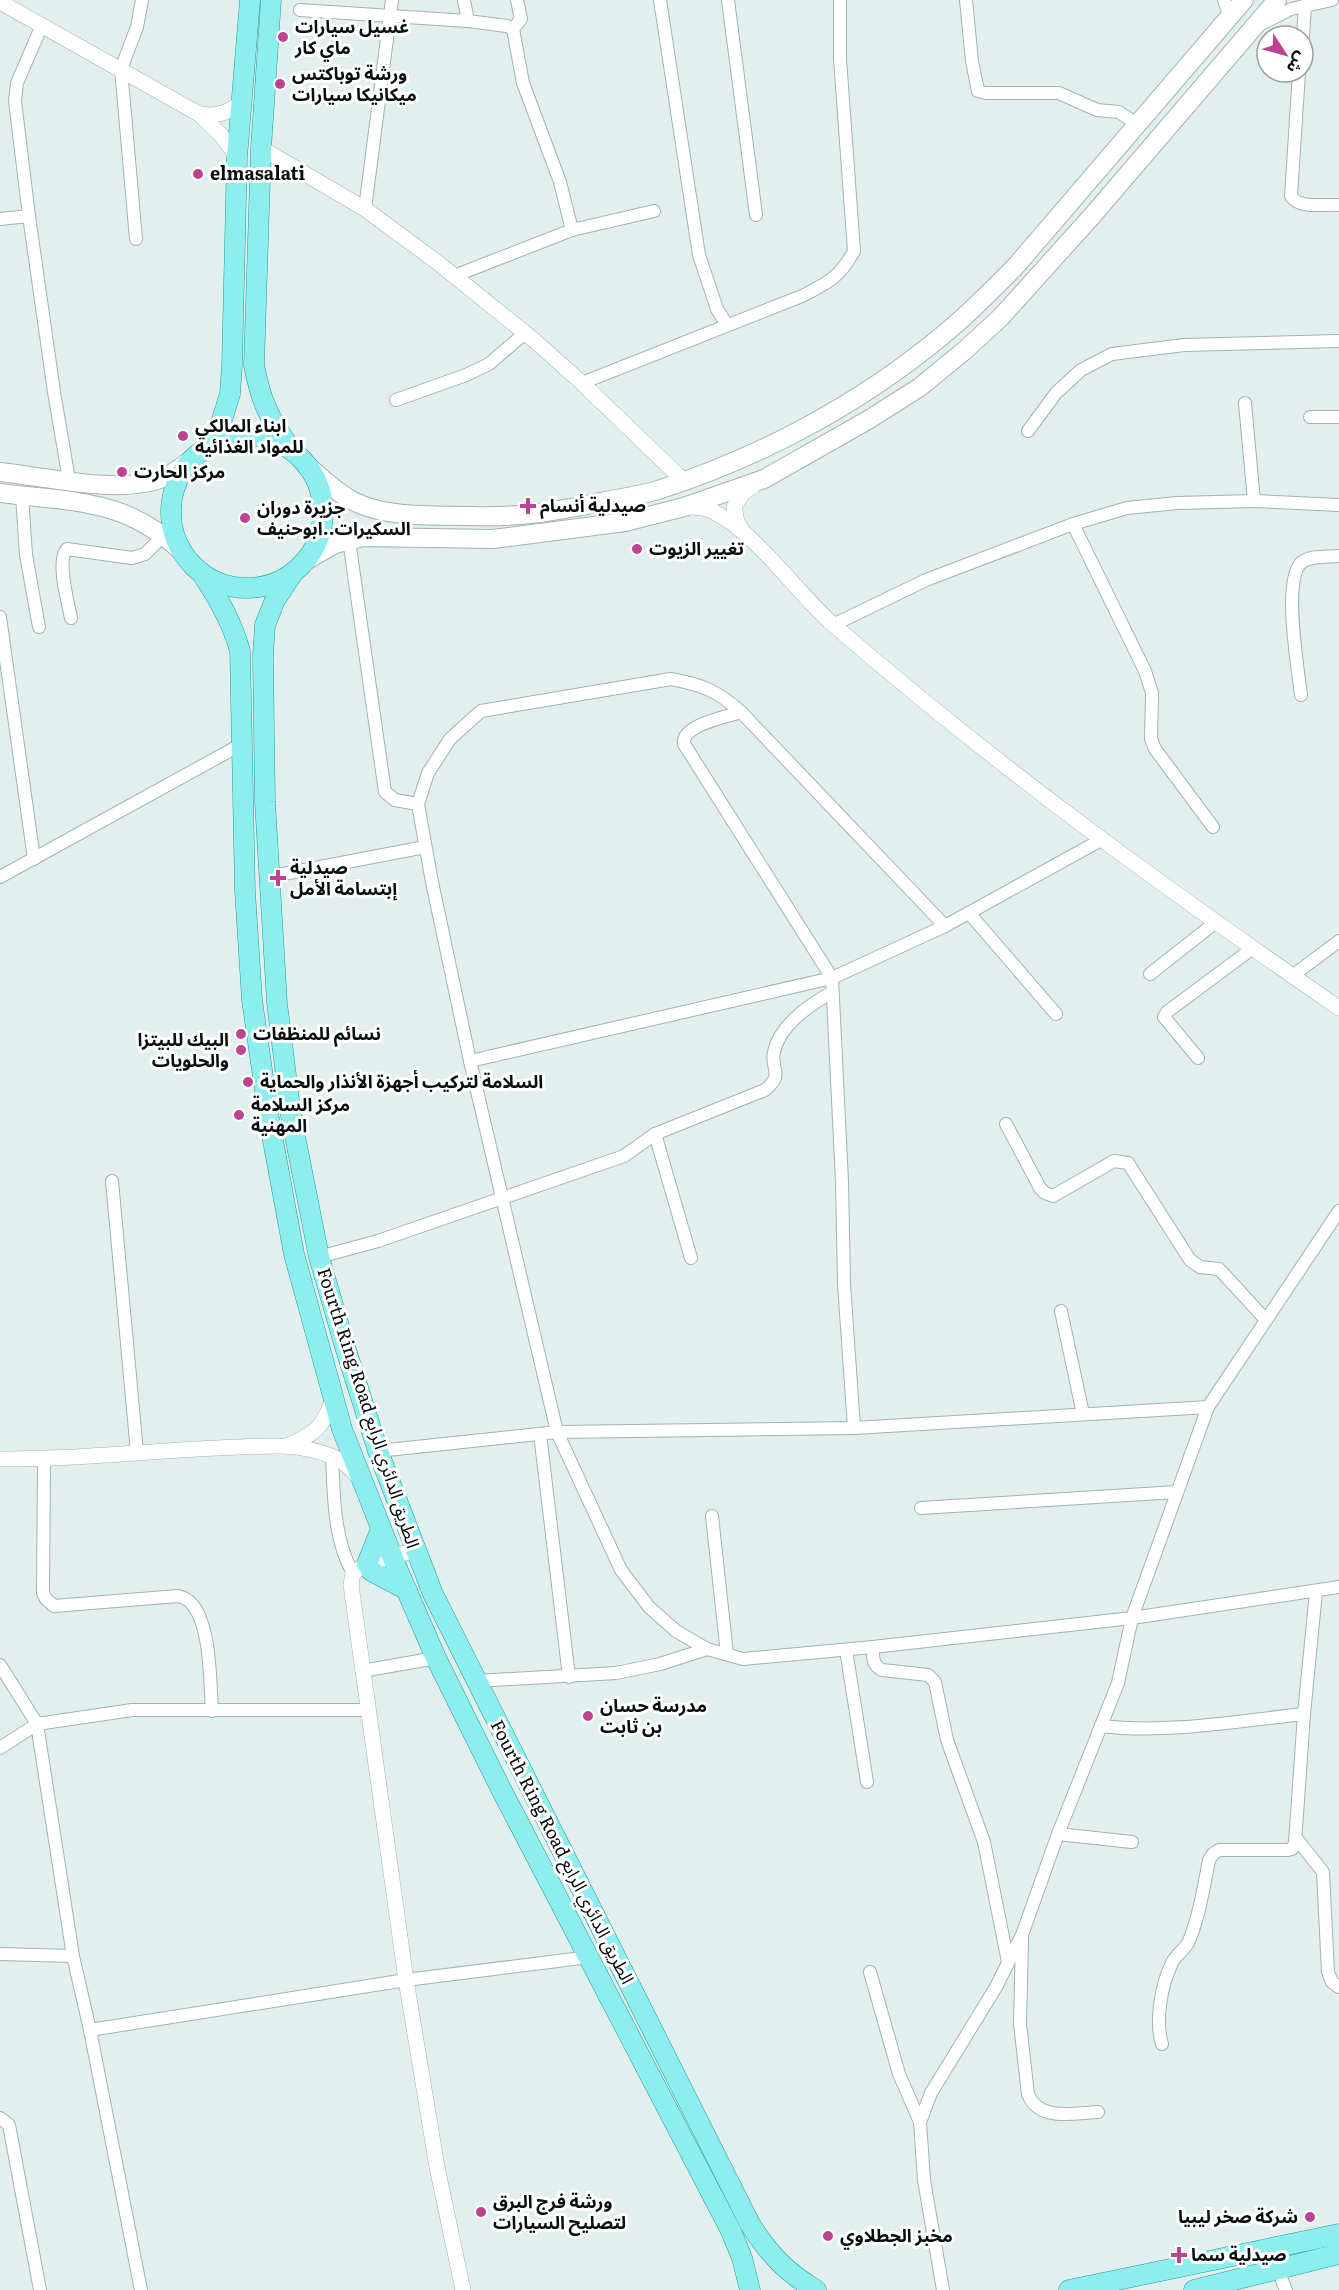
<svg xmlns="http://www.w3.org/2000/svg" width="1339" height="2290" viewBox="0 0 1339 2290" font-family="Literata,'Noto Sans Arabic',serif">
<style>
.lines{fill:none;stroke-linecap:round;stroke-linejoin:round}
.minor-casing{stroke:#a4b2b1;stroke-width:14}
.tertiary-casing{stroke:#a4b2b1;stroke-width:16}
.secondary-casing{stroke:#a4b2b1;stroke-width:20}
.primary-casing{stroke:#2c9997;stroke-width:21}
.minor{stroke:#fff;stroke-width:12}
.tertiary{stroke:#fff;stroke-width:15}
.secondary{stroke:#fff;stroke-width:18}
.primary{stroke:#8cefee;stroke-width:20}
.poi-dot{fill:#be4293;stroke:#fff;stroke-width:2}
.labels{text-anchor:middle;stroke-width:6;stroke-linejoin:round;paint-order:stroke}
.poi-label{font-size:18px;font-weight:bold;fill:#080d0d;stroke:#fff;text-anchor:start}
.street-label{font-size:18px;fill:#080d0d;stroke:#fff}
</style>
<rect width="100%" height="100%" fill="#e1efef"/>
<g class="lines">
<defs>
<g id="minor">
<polyline points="464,0 468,21"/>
<polyline points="660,0 699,255 717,309 727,325"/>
<polyline points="728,0 756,215"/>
<polyline points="966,0 972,61 978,91 986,93 1059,93 1097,110 1119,112 1138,125"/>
<polyline points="1224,0 1230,18"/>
<polyline points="300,10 468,21 507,26 513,29 523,83 560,182 572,230"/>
<polyline points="1261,24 1291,9 1332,0"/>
<polyline points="513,29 521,19 517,0"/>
<polyline points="1303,36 1305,5"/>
<path d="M1299 72 1291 196C1298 209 1325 204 1339 205"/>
<polyline points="365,209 392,0"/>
<polyline points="29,216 54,392 69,480"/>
<polyline points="0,219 29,216 15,101 17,83 42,25"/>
<polyline points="136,239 121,69 137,27 142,0"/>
<polyline points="454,276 572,230 654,211"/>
<path d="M582 383 802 296C828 283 840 277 854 251L840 59V0"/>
<polyline points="396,400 466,375 489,364 525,333"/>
<polyline points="1245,403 1254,501"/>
<polyline points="1310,417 1339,417"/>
<polyline points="1028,431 1056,393 1081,370 1112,354 1184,345 1339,341"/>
<polyline points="22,496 26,555 39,627"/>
<polyline points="1073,524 1145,671 1152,693 1151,739 1155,749 1213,827"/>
<polyline points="349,540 385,792 395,800 418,804"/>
<polyline points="0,617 34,859"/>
<path d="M71 618C68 602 56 561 67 549L132 558 145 554 164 535"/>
<polyline points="833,625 926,580 1073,524 1127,508 1177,503 1254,501 1339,505"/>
<path d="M1301 695C1298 669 1282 578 1302 562 1311 555 1328 557 1339 556"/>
<path d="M741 712C726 717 681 725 684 744L832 978 842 1181 844 1284 854 1428"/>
<polyline points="0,877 242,744"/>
<polyline points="268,877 425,847"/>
<polyline points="969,913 1056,1014"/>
<path d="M945 926 741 712C716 690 703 685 671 679L481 711 450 739 428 773 418 804 432 882 470 1061 557 1432 621 1570 649 1607 676 1631 707 1649 743 1659 873 1647 1132 1618 1339 1587"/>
<polyline points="1150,974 1216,922"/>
<polyline points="1292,976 1339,941"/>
<polyline points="1198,1058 1164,1017 1167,1012 1253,948"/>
<polyline points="470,1061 832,978 945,926 1101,840"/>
<polyline points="1006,1124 1040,1188 1045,1193 1053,1196 1114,1161 1128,1163 1190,1260 1200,1267 1219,1269 1266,1320"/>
<polyline points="655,1134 691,1258"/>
<polyline points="112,1181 137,1452"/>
<path d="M319 1257 378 1241 624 1156 655 1134 765 1090C785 1073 770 1070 774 1052 780 1024 810 1005 832 992"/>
<polyline points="1061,1311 1083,1414"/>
<polyline points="540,1434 569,1677"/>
<polyline points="378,1451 557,1432 854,1428 1208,1407 1339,1211"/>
<path d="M332 1456C334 1494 333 1539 353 1573"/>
<path d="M44 1460 43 1593 46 1599 54 1606 178 1596C182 1597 187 1599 190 1602 211 1622 210 1682 212 1711"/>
<polyline points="921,1508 1177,1492"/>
<polyline points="712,1516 727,1654"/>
<path d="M873 1647C873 1657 872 1665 882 1670L928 1675 935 1682 947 1740 984 1842 1008 1962"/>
<polyline points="846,1650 867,1782"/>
<polyline points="0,1665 37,1724 73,1956 90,2030 141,2290"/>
<polyline points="362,1671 436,1658"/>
<polyline points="476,1681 616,1673 660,1664 707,1649"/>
<path d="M1101 1726C1168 1734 1237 1721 1304 1714"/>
<polyline points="0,1748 37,1724 132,1710 368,1710"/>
<polyline points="1058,1834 1132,1842"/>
<polyline points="1296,1838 1323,1872 1328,1972 1332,1982 1339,1987"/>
<path d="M1022 1939 1020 2024 1028 2094C1039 2122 1073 2113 1098 2112"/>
<polyline points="0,1954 73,1956"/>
<polyline points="870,1972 899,2074 920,2122"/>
<polyline points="90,2030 406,1980 589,1957"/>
<path d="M1162 2044C1155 2021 1161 1985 1172 1963 1176 1954 1185 1950 1189 1941 1199 1917 1204 1886 1209 1860L1213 1854 1219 1850H1288L1292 1849 1295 1843 1304 1714 1316 1592"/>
<polyline points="0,2118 9,2125 40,2290"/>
<polyline points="1277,2268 1286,2290"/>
<polyline points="943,2290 924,2180 920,2122 931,2093 996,1987 1022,1935 1058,1834 1118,1683 1132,1618 1208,1407"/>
</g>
<g id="tertiary">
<polyline points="0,2 199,114 221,135 237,157"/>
<path d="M199 114C217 117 227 113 242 102"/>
<polyline points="261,148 365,209 437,262 535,341 582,383 684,481"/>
<path d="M687 507C696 507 706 507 714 512 758 534 797 594 836 627 995 765 1166 889 1339 1008"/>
<polyline points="742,530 737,522 734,507 743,493 753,486"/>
<path d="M286 1446C314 1435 323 1428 333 1399"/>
<path d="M0 1459C73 1460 145 1451 218 1448 256 1447 295 1441 331 1456 343 1460 351 1469 359 1478"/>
<polyline points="415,1550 367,1564 353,1573 351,1585 406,1980 437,2167 463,2290"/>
</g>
<g id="secondary">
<path d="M308 466C323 479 337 493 355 502 387 518 436 515 471 516 517 518 560 511 605 501 623 498 641 495 658 490 761 457 860 404 943 335 969 314 992 290 1015 267L1244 0"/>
<path d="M0 472C47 477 119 495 163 478 173 474 182 466 191 460"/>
<path d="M0 493C71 502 124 498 180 550"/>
<polyline points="307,560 335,544 363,537 493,539 625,522 684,507 764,479 868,420 920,387 964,351 1001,317 1092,216 1277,0"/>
</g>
<g id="primary">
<path d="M271 0 261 148 254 365C261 402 269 418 290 448"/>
<circle cx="247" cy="512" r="76"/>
<polyline points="205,448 221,423 230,394 232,365 237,157 250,0"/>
<path d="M293 573 275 600 265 625 263 655 265 802 277 1003 291 1116 319 1257 346 1350 378 1451 433 1594 750 2224C768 2253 787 2273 816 2290"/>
<path d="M203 575C219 600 232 622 240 651L245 891 252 1000 269 1119 294 1254 342 1429 396 1566 436 1658 501 1789 731 2231 742 2258 750 2290"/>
<polyline points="367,1564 381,1529"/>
<polyline points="371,1571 407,1590"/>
<polyline points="1069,2290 1339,2234"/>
<polyline points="1194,2290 1339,2254"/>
</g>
</defs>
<!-- minor casing -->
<use href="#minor" class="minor-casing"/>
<!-- tertiary casing -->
<use href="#tertiary" class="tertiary-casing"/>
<!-- secondary casing -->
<use href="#secondary" class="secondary-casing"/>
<!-- primary casing -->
<use href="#primary" class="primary-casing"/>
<!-- minor -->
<use href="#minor" class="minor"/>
<!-- tertiary -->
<use href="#tertiary" class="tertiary"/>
<!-- secondary -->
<use href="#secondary" class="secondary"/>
<!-- primary -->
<use href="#primary" class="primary"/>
</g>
<!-- markers -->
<g class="poi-dot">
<circle cx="283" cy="37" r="6"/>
<circle cx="280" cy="84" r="6"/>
<circle cx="198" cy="174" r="6"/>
<circle cx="183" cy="436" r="6"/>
<circle cx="122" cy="472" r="6"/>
<path d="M525 497h6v6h6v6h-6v6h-6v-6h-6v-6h6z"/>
<circle cx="245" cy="518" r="6"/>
<circle cx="637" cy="549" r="6"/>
<path d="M275 869h6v6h6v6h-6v6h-6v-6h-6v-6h6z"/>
<circle cx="241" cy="1034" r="6"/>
<circle cx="241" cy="1050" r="6"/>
<circle cx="248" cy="1082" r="6"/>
<circle cx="239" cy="1115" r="6"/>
<circle cx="588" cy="1716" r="6"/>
<circle cx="481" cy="2212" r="6"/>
<circle cx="1310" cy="2217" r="6"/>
<circle cx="828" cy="2236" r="6"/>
<path d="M1176 2246h6v6h6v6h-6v6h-6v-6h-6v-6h6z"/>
</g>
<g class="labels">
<!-- poi labels -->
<g class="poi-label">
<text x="295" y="33">غسيل سيارات<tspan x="295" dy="21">ماي كار</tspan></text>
<text x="292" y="80">ورشة توباكتس<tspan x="292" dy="21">ميكانيكا سيارات</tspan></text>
<text x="210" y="180">elmasalati</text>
<text x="195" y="432">ابناء المالكي<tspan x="195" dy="21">للمواد الغذائيه</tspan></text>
<text x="134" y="478">مركز الحارت</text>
<text x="540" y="512">صيدلية أنسام</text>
<text x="257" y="514">جزيرة دوران<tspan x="257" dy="21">السكيرات..ابوحنيف</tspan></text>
<text x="649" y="555">تغيير الزيوت</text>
<text x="290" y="874">صيدلية<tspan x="290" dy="21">إبتسامة الأمل</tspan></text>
<text x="253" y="1040">نسائم للمنظفات</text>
<text x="229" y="1046" text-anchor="end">البيك للبيتزا<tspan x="229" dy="21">والحلويات</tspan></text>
<text x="260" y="1088">السلامة لتركيب أجهزة الأنذار والحماية</text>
<text x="251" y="1111">مركز السلامة<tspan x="251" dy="21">المهنية</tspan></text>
<text x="600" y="1712">مدرسة حسان<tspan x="600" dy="21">بن ثابت</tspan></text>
<text x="493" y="2208">ورشة فرج البرق<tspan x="493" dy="21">لتصليح السيارات</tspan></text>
<text x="1298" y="2223" text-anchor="end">شركة صخر ليبيا</text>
<text x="840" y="2242">مخبز الجطلاوي</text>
<text x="1191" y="2261">صيدلية سما</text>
</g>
<!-- street labels -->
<g class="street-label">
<text transform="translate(368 1408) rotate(72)" y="6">Fourth Ring Road الطريق الدائري الرابع</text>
<text transform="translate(562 1852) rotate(63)" y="6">Fourth Ring Road الطريق الدائري الرابع</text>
</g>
</g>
<!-- north arrow -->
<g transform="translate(1285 54) rotate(126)"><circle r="28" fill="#ffffff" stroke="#9c9e9e" stroke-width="1.5"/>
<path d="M0-4.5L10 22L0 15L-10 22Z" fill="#be4293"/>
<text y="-9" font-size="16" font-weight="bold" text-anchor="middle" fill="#080d0d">ش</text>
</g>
</svg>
